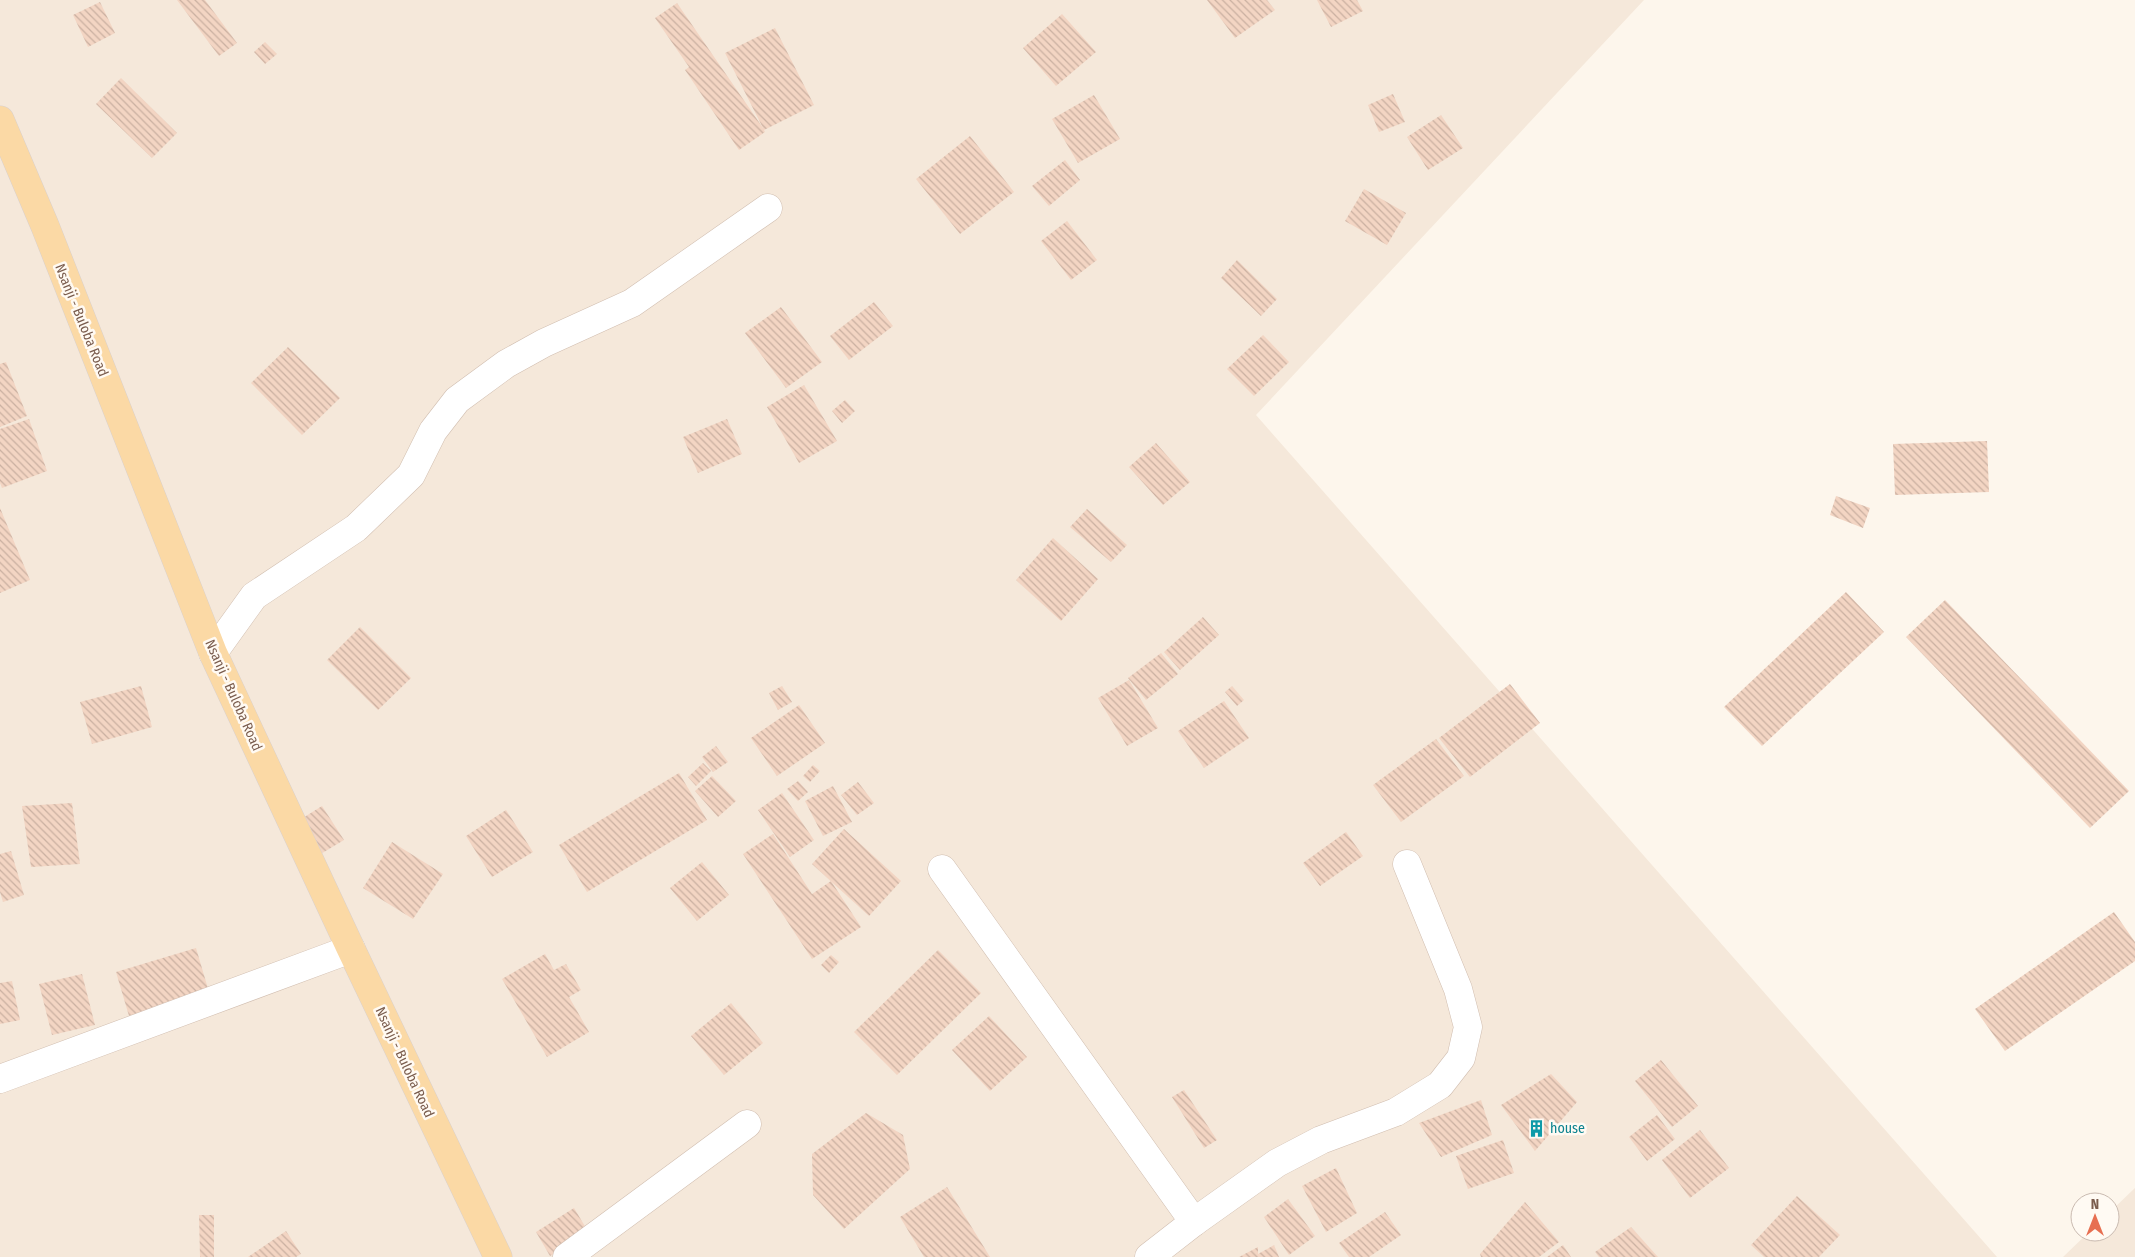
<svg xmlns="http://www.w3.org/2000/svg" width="2135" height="1257" viewBox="0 0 2135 1257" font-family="'Fira Sans Condensed',sans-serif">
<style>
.residential{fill:#f5e8da}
.building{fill:url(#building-back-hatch)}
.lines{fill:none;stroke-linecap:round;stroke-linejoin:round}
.minor-casing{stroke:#d1beb0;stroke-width:29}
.major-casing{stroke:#dad1cd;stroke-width:29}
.minor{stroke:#fff;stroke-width:28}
.major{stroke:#fbd9a5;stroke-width:28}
.labels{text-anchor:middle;stroke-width:5;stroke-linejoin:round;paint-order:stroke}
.street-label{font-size:14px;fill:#7a5c4d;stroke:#fffaf3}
.culture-label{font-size:14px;fill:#0d838f;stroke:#fffaf3;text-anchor:start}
</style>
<defs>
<pattern id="building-back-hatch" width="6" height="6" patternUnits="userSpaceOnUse" patternTransform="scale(1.25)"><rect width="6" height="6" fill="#f3d5c3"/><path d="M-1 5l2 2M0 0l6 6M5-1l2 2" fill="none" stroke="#cab0a1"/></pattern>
</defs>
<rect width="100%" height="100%" fill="#fdf6ec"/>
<!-- residential -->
<g class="residential">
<polygon points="0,0 1644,0 1256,415 1997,1257 0,1257"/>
<polygon points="2135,1188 2135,1257 2063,1257 2089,1232 2110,1232 2110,1212"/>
</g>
<!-- building -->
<g class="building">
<polygon points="177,0 205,0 237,43 219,56"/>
<polygon points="1207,0 1267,0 1275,10 1235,38"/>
<polygon points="1317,0 1357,0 1363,11 1331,27"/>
<polygon points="100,2 115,33 88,47 73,15"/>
<polygon points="677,3 763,128 725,53 775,28 814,105 764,130 765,132 739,150 685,70 689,67 655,18"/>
<polygon points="1062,14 1096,52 1056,86 1023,48"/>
<polygon points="265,42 277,54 265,64 254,52"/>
<polygon points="121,78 177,133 152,158 96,104"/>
<polygon points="1393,94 1405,122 1379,132 1368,105"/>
<polygon points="1094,95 1120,139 1078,163 1052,119"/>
<polygon points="1441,115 1463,148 1428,170 1407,137"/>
<polygon points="970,136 1014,192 960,234 916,179"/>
<polygon points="1065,160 1080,180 1049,206 1032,186"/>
<polygon points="1364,189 1406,213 1387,245 1345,221"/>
<polygon points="1067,221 1097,260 1071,280 1041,241"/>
<polygon points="1237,260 1277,299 1261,316 1221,278"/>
<polygon points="874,302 893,326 849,360 830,336"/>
<polygon points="781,307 822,362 786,388 745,333"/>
<polygon points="1263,335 1289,362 1254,396 1227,369"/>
<polygon points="288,347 340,398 302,435 251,383"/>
<polygon points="6,362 27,416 0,427 0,364"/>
<polygon points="804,385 837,441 799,463 767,407"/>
<polygon points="845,400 855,411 842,423 832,411"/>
<polygon points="29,419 47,471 2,488 0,483 0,429"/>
<polygon points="727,419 742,454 698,473 683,437"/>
<polygon points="1987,441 1989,492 1895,495 1893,444"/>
<polygon points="1156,443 1190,482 1163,505 1129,467"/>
<polygon points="1836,496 1870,508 1863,528 1830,515"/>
<polygon points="0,508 30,580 0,593"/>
<polygon points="1087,509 1127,545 1111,562 1070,527"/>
<polygon points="1053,538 1098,579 1061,621 1016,580"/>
<polygon points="1846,592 1884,632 1762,746 1724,707"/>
<polygon points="1945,600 2129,791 2090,828 1906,637"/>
<polygon points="1203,617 1219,635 1180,670 1164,652"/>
<polygon points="360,627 411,678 378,710 327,660"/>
<polygon points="1161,653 1178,674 1146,700 1128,678"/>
<polygon points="1129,680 1158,728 1127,746 1098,698"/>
<polygon points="1510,684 1540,723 1470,777 1439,738"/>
<polygon points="141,686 152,727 92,744 80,702"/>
<polygon points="782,686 792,702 778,710 769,693"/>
<polygon points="1232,686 1244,700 1237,706 1225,692"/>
<polygon points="1224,701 1249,738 1204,768 1178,731"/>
<polygon points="799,705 825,743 777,776 751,738"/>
<polygon points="1436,739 1464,776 1401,822 1373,785"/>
<polygon points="716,746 728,762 713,772 702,757"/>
<polygon points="703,763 711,771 696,786 688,777"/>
<polygon points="813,765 820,771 810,782 803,776"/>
<polygon points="679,773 707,820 587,892 559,845"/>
<polygon points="712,776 736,801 718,817 695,791"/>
<polygon points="798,781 808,792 798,801 787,789"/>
<polygon points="858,782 874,803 857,815 841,795"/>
<polygon points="833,786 852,822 823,836 805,801"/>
<polygon points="782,793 814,840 790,857 758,810"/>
<polygon points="72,803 80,864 31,867 22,806"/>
<polygon points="322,806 344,840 319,855 298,821"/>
<polygon points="506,810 533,852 492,877 466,836"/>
<polygon points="844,829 901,881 869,916 812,864"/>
<polygon points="1346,832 1363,856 1320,886 1303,863"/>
<polygon points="773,834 812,894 831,881 861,927 812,959 743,854"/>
<polygon points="392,842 443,874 413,919 363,888"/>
<polygon points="11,851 24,895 3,902 0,892 0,854"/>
<polygon points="702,862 729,895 697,921 670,888"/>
<polygon points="2114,912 2135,942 2135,961 2005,1051 1975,1009"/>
<polygon points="196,948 209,992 129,1016 116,972"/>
<polygon points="938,950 981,993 897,1075 854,1032"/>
<polygon points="545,954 554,970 566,964 581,990 569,997 589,1032 547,1057 502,979"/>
<polygon points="831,955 839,962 829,973 821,965"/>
<polygon points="82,974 95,1025 52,1035 39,984"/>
<polygon points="12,981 20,1020 0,1024 0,983"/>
<polygon points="731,1003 763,1043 724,1075 691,1036"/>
<polygon points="989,1016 1027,1057 990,1091 952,1050"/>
<polygon points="1661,1060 1698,1106 1672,1127 1635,1081"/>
<polygon points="1551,1074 1577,1102 1535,1151 1501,1105"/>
<polygon points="1184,1090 1217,1140 1204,1148 1172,1097"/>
<polygon points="1481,1100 1492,1135 1441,1157 1419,1123"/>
<polygon points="866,1113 903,1135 910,1169 844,1229 813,1195 812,1154"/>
<polygon points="1657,1115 1675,1139 1647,1161 1629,1137"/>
<polygon points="1700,1130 1729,1168 1690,1198 1662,1160"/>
<polygon points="1503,1140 1514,1173 1468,1189 1456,1156"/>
<polygon points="1336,1168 1357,1213 1326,1232 1302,1186"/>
<polygon points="947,1187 990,1257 924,1257 900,1217"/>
<polygon points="1797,1196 1840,1235 1819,1257 1764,1257 1751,1245"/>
<polygon points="1288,1199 1315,1236 1289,1255 1264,1217"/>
<polygon points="1525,1202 1559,1242 1539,1257 1481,1257 1480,1254"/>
<polygon points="574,1208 589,1233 550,1256 536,1232"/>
<polygon points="1385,1212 1401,1235 1369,1257 1349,1257 1339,1243"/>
<polygon points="199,1215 214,1215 214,1257 200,1257"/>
<polygon points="1631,1227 1658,1257 1599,1257 1595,1252"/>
<polygon points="286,1231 301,1254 296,1257 248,1257"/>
<polygon points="1274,1245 1279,1257 1239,1257 1258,1247 1258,1254"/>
<polygon points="1563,1245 1571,1257 1547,1257"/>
</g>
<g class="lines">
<defs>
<g id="minor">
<polyline points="213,653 254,596 356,528 411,475 433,431 457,400 506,364 544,343 632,303 768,208"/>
<polyline points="942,869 1194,1222"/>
<polyline points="0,1079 351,949"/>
<polyline points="567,1257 747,1124"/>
<polyline points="1149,1257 1194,1222 1277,1163 1321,1140 1396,1112 1440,1085 1461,1058 1468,1027 1458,989 1407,864"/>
</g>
<polyline id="major" points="0,120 45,226 213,653 351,949 498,1257"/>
</defs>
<!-- minor casing -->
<use href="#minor" class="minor-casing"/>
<!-- major casing -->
<use href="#major" class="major-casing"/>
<!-- minor -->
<use href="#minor" class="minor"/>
<!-- major -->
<use href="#major" class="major"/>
</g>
<!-- icons -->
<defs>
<symbol id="building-bare" viewBox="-9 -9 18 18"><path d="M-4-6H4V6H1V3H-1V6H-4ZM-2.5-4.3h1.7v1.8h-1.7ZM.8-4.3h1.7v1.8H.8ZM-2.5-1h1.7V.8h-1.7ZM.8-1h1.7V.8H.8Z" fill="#0f9aa8" stroke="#fffaf3" stroke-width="2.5" paint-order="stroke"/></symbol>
</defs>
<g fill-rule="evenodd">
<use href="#building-bare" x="1524" y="1116" width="25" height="25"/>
</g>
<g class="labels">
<!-- street labels -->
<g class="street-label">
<text transform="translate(82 320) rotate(68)" y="5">Nsanji - Buloba Road</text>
<text transform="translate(234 695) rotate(66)" y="5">Nsanji - Buloba Road</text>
<text transform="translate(405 1062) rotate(65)" y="5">Nsanji - Buloba Road</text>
</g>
<!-- culture labels -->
<g class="culture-label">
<text x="1550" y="1133">house</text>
</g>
</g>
<!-- north arrow -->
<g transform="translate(2095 1217)"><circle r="24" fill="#fffaf3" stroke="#cabbb1"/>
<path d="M0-4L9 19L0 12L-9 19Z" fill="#e76f51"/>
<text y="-8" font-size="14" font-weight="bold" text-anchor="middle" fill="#7a5c4d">N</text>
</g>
</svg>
